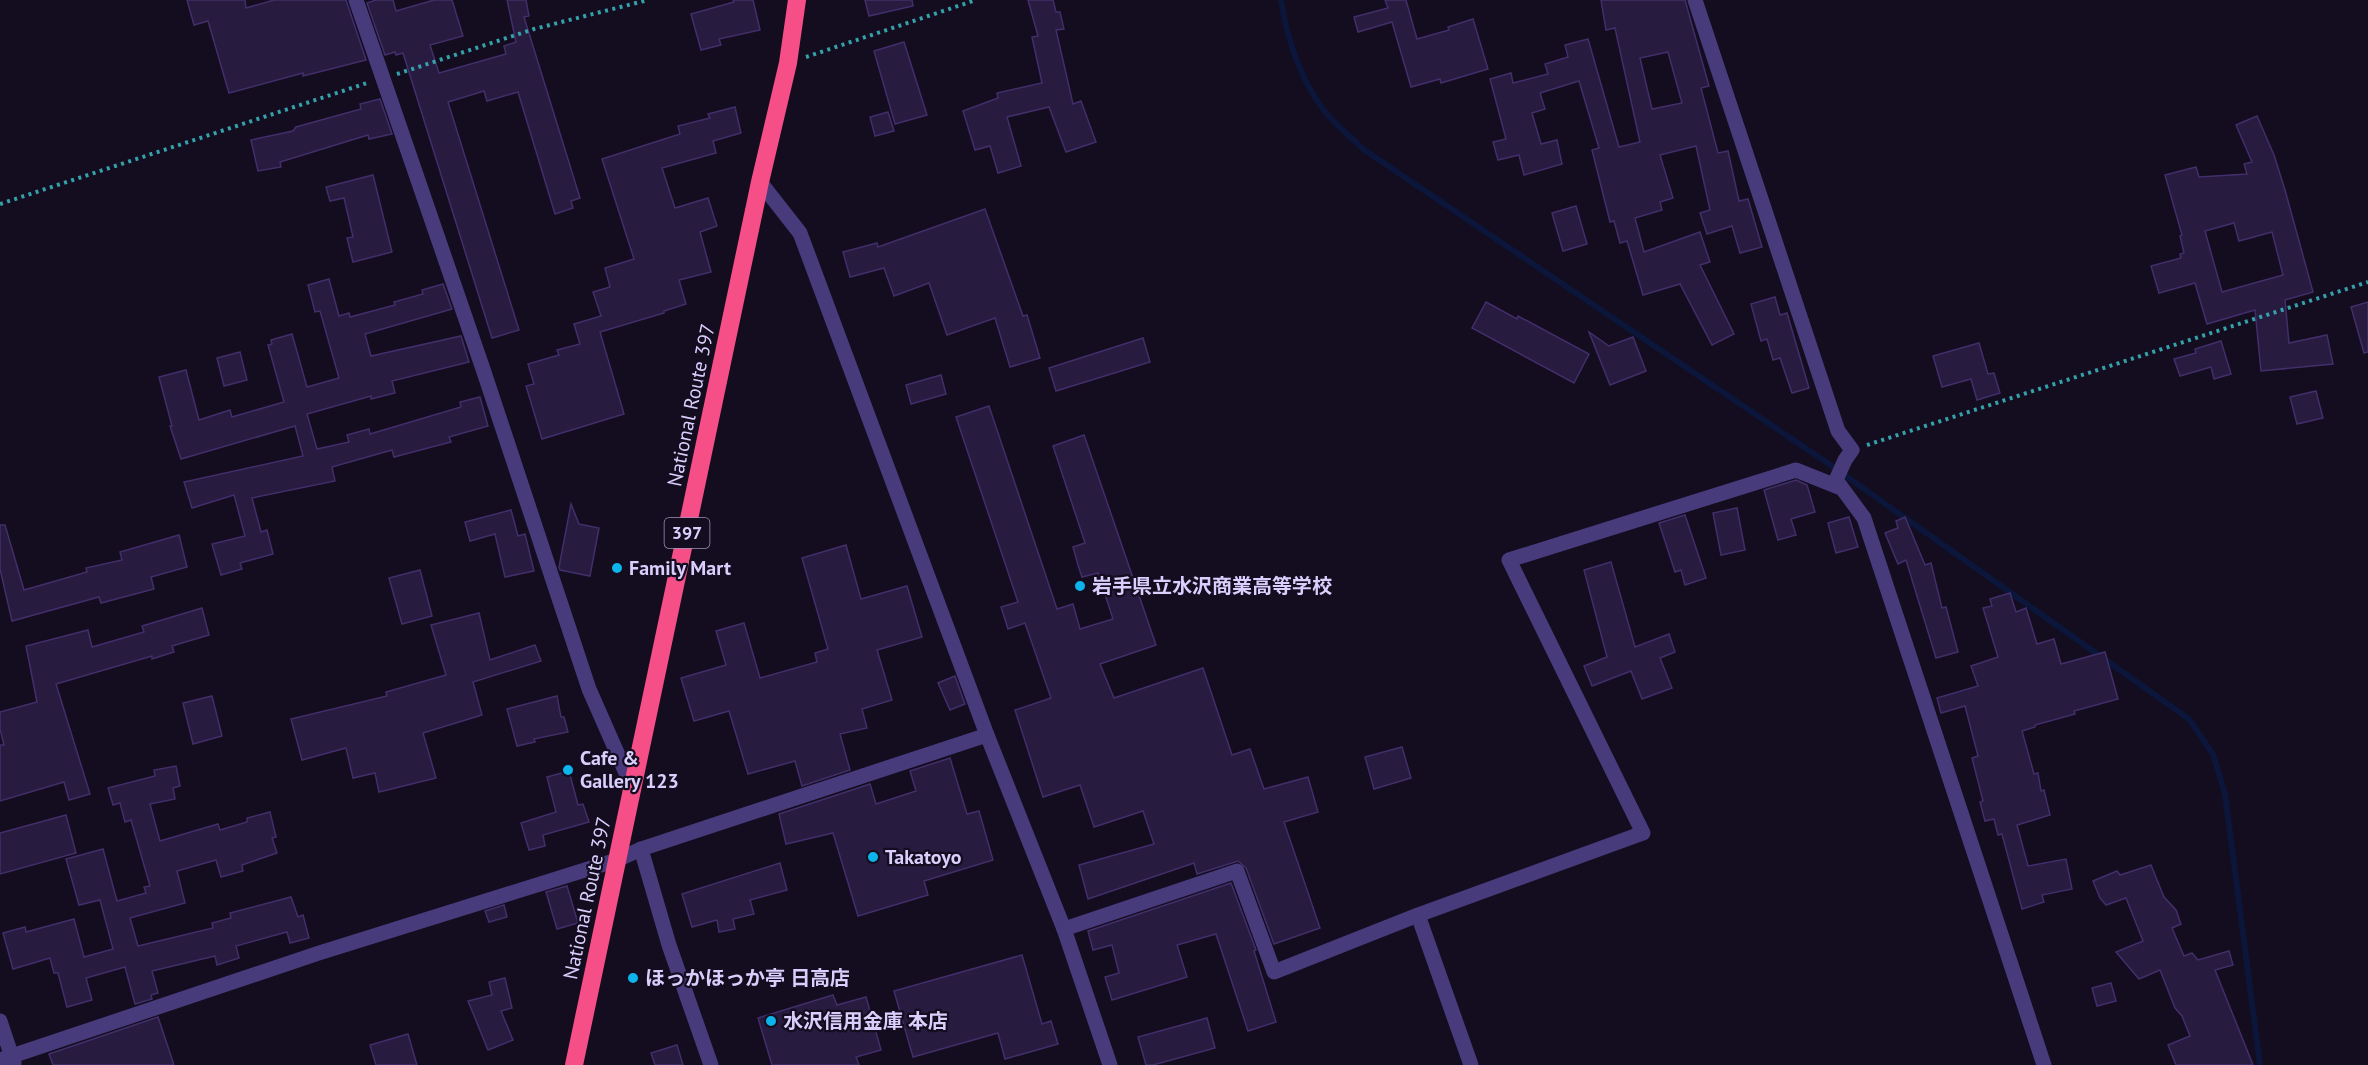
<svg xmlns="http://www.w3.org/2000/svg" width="2368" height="1065" viewBox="0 0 2368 1065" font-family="'PT Sans','Noto Sans JP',sans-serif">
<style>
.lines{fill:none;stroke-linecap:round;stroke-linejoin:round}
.stream{stroke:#0b163a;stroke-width:6}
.building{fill:#271b3f;stroke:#422e6a;stroke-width:1.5;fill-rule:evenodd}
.path{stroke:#34a1ab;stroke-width:4;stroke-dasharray:3 4.5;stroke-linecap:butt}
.minor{stroke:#473b7c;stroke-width:15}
.highway{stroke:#f64f87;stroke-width:18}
.poi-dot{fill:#0cb4eb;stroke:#130d1f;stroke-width:2}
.labels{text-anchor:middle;stroke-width:4.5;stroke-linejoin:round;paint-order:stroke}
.shield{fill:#130d1f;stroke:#9e94ba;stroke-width:1.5}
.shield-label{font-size:18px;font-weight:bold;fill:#dacefd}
.street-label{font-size:20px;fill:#dacefd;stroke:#130d1f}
.poi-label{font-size:20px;font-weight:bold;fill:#dacefd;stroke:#130d1f;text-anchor:start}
</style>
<rect width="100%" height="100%" fill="#130d1f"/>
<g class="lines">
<!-- stream -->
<path class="stream" d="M1281 0C1287 38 1300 78 1323 109 1334 124 1350 136 1363 149L1829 464 2189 719 2213 754 2225 794 2260 1065"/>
</g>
<!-- building -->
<g class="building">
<polygon points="187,0 245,0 246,8 274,0 346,0 366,60 303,76 303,73 229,93 208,21 194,25"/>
<polygon points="376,0 393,0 396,11 434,0 452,0 463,36 430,45 439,73 506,54 504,46 516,42 507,0 526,0 529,16 524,17 580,198 571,201 573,208 555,214 518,92 487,101 484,91 448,102 519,330 492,338 403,53 396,55 395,52 385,55 367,3"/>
<polygon points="733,0 753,0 760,30 719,39 721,45 701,50 691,14 734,2"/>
<polygon points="865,0 912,0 913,6 869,16"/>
<polygon points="1028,0 1053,0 1056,12 1060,12 1064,29 1056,30 1073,104 1081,101 1096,142 1066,152 1049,107 1007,117 1021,166 998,173 990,146 975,150 963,111 998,98 997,93 1042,83 1032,37 1038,36"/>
<polygon points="1385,0 1406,0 1417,39 1449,30 1448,27 1473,19 1488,69 1441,83 1440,79 1411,87 1392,22 1358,32 1354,17 1388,8"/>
<path d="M1601 0H1685L1709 86 1701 88 1718 153 1728 151 1739 201 1748 199 1762 247 1740 253 1732 226 1707 234 1700 213 1710 210 1696 146 1660 155 1673 198 1660 202 1662 210 1635 218 1644 252 1700 232 1710 262 1700 265 1734 334 1712 345 1680 284 1643 295 1627 241 1620 243 1614 221 1610 222 1592 150 1599 148 1579 81 1540 93 1545 109 1532 113 1541 144 1557 140 1562 164 1524 175 1519 155 1498 160 1493 142 1506 139 1490 79 1511 73 1513 83 1548 74 1545 64 1568 57 1565 45 1588 39 1619 147 1640 142 1615 28 1606 30ZM1668 52 1682 103 1652 109 1640 58Z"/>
<polygon points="904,42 927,115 895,124 874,51"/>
<polygon points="380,99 392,134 369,139 368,135 280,162 281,167 258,171 251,140 293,131 296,127 361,109 360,104"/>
<polygon points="735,107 741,133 713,141 716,153 662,168 675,208 708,198 717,226 700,232 711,272 679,280 686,304 664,311 664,313 600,332 624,414 542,439 526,386 534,384 528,364 559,355 557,350 580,344 574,324 601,316 593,292 610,287 605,268 634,259 602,159 680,134 678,126 710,118 708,114"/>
<polygon points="888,112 894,131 875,136 870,117"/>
<path d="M2257 116 2274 155 2285 190 2313 292 2285 300 2289 343 2327 335 2333 364 2261 371 2255 310 2207 324 2195 283 2159 293 2151 266 2181 258 2180 254 2184 253 2180 236 2182 235 2165 175 2196 167 2199 177 2247 174 2244 164 2252 162 2236 125ZM2234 223 2239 241 2272 232 2283 275 2222 292 2205 231Z"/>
<polygon points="373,175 392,252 353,262 347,238 353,237 344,198 330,201 326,187"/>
<polygon points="1576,206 1587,244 1563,251 1552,213"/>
<polygon points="985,209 1023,316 1027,315 1040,358 1010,367 995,318 947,335 929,283 894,296 884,268 850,277 843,252 877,243 878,247"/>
<polygon points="329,279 339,316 349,313 350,317 395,305 394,302 423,294 422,290 443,284 452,309 365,334 371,356 461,336 469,362 392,381 395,393 371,399 371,396 307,414 317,449 349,442 347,435 369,429 370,434 461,407 460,402 480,397 488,426 449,437 451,442 428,448 394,457 392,450 332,467 335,481 252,498 261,532 267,530 273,554 240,563 242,569 221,575 212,544 245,536 234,495 192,508 184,482 303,456 295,426 181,459 170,426 172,426 159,377 186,370 199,420 230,410 232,417 284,402 268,345 272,344 271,340 292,334 307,387 339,378 320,311 315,312 308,285"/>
<polygon points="1775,297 1780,315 1787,313 1809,388 1792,393 1780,358 1773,360 1767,339 1761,341 1751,304"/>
<polygon points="1486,302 1517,319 1518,316 1589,354 1574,383 1472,328"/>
<polygon points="2368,302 2368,352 2364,353 2351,307"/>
<polygon points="1589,332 1609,346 1633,337 1646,371 1610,385"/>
<polygon points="1143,338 1150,362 1056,391 1049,368"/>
<polygon points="2221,341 2231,374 2214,379 2211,367 2180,376 2174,359 2196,353 2195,349"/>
<polygon points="1979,343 1988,374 1994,373 2000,393 1977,400 1971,379 1942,387 1933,356"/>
<polygon points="240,352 247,380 224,386 217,358"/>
<polygon points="941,375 946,394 911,404 906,385"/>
<polygon points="2316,391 2323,418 2297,424 2290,397"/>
<polygon points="989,406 1057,609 1073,604 1080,629 1113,619 1098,573 1082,577 1078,565 1073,547 1085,543 1053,446 1084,435 1156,645 1100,664 1114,698 1203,668 1232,755 1250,749 1264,789 1308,777 1318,812 1284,822 1320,928 1274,944 1246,868 1238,861 1197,874 1194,863 1088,899 1079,865 1154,844 1143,811 1094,827 1080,785 1043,797 1015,710 1051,698 1025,623 1008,629 1001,607 1018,602 956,417"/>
<polygon points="1796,480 1807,485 1815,512 1791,519 1796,535 1778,540 1764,490"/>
<polygon points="571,504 579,524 599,528 590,576 560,570 559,567"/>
<polygon points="1737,508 1745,550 1721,555 1713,513"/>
<polygon points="511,510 518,536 525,534 534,571 505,577 495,534 470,541 465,522"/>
<polygon points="1685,515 1706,578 1685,585 1681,570 1675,572 1659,523"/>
<polygon points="1849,517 1858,547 1836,553 1828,523"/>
<polygon points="1905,517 1925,565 1931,563 1942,608 1946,607 1958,652 1936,658 1906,560 1898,564 1885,533 1898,528 1896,521"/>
<polygon points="0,525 5,525 24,590 87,572 86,568 122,560 120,552 179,535 187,567 151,577 154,589 101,603 99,597 12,621 0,569"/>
<polygon points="846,545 861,599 907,586 922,637 877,650 892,700 862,709 867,728 840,734 850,770 802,786 795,761 748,774 729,711 694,721 681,678 726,665 716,631 744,623 760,678 817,662 815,653 828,649 802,558"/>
<polygon points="1611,562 1635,647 1669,634 1675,652 1660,658 1672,688 1642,699 1631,671 1592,686 1584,666 1607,657 1584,570"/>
<polygon points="420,570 432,616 402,624 389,578"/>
<polygon points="2010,593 2016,612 2026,608 2037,644 2054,639 2061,664 2105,652 2118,699 2074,711 2075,714 2035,725 2035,727 2022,731 2034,774 2038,773 2041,791 2044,790 2050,815 2017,825 2028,866 2066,859 2072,889 2042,895 2044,902 2022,909 2002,834 1998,835 1994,819 1985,821 1980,802 1983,801 1972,758 1978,756 1965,706 1941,713 1937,698 1978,686 1971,666 1998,657 1983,608 1992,606 1990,599"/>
<polygon points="202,608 209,635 172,646 174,652 152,659 152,656 56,684 90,794 69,800 64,782 0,801 0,745 4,745 0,729 0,712 37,702 26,646 88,630 92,647 144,632 142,626"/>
<polygon points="479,613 490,660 535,645 541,661 473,682 482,715 423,733 436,778 379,792 375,773 353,778 346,748 302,760 291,719 387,696 386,692 446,675 431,625"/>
<polygon points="955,676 965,704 950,710 938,683"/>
<polygon points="212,696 222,736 193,744 183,703"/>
<polygon points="557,696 561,717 564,717 568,732 534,739 535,742 517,746 507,709"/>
<polygon points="1402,747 1411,778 1374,789 1365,757"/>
<polygon points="950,758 967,814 979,811 993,860 924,881 928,895 858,916 833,833 786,844 779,814 870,784 876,804 916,791 910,771"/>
<polygon points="176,766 180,786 173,788 175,799 150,804 160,841 218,824 220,830 247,822 247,818 270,812 276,837 272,838 277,853 242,865 243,871 221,877 216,860 177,871 185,903 130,918 138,946 213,928 212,923 231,918 230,913 291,897 298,917 303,915 309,938 290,943 287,932 236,946 239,958 217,965 215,956 152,971 158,993 151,995 152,999 135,1004 125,967 86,978 92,1000 67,1007 58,973 54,973 50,958 13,969 3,933 25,927 26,932 74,919 84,957 113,949 100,900 79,905 66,859 103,849 117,901 146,893 144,887 150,886 131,820 125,822 120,803 113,805 108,788 155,776 154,770"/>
<polygon points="569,771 578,805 583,804 589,822 543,835 545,846 529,850 521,823 556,812 547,777"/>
<polygon points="66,815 76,853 0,874 0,833"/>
<polygon points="780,863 787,890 750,900 754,914 733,919 735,929 719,932 717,920 692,927 682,894"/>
<polygon points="2151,865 2164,897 2176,910 2181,924 2172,928 2184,956 2192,953 2198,960 2229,951 2233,965 2215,970 2253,1065 2176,1065 2168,1045 2190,1036 2182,1016 2175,1008 2160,970 2139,979 2116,952 2143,941 2126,898 2106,905 2100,898 2093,881 2117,871 2120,875"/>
<polygon points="1231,883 1256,950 1254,951 1276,1022 1248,1031 1216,934 1177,945 1187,977 1112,1000 1105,977 1119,973 1112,945 1093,950 1088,931"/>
<polygon points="567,886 578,923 557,929 546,892"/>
<polygon points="504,905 507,917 489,922 485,911"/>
<polygon points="1022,955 1042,1024 1051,1021 1058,1044 1005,1059 998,1033 913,1057 894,991"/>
<polygon points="505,978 512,1008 501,1011 513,1040 488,1050 468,1001 492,995 489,982"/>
<polygon points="2111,983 2116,1001 2097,1006 2092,988"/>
<polygon points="833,995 837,1005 866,997 881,1050 856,1057 859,1065 772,1065 758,1018"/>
<polygon points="158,1017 174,1065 53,1065 49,1054"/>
<polygon points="1207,1018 1215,1048 1153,1065 1146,1065 1138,1037"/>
<polygon points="408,1034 417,1065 376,1065 370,1045"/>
<polygon points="677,1045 683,1065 655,1065 651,1053"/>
</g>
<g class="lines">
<!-- path -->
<g class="path">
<polyline points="806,57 976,0"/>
<polyline points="397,74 534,29 648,0"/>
<polyline points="0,204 370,82"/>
<polyline points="1867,445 2368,282"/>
</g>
<!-- minor -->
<g class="minor">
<polyline points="356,0 484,372 589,689 633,789"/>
<polyline points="1695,0 1838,431 1852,450 1845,460 1836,480 1864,518 2044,1065"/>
<polyline points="760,182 800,233 987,735 1064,929 1110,1065"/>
<polyline points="641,849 669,945 711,1065"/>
<polyline points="1418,915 1471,1065"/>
<polyline points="1064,929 1237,871 1274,972 1418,915 1643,833 1509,560 1796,470 1841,488"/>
<polyline points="0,1021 14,1063"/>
<polyline points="0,1060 319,953 617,860 641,849 987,735"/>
</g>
<!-- highway -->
<polyline class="highway" points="574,1065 760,182 788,63 797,0"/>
</g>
<!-- markers -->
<g class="poi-dot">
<circle cx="617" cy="568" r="6"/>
<circle cx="1080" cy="586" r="6"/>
<circle cx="568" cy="770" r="6"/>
<circle cx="873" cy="857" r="6"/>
<circle cx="633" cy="978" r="6"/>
<circle cx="771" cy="1021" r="6"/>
</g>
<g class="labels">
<!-- shield labels -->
<rect class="shield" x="664.5" y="518" width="45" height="30" rx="4.5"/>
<g class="shield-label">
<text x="687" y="539">397</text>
</g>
<!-- street labels -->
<g class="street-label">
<text transform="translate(691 405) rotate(-78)" y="7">National Route 397</text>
<text transform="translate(587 898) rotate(-78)" y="7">National Route 397</text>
</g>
<!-- poi labels -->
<g class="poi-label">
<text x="629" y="575">Family Mart</text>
<text x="1092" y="593">岩手県立水沢商業高等学校</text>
<text x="580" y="765">Cafe &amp;<tspan x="580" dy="23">Gallery 123</tspan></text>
<text x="885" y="864">Takatoyo</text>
<text x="645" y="985">ほっかほっか亭 日高店</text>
<text x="783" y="1028">水沢信用金庫 本店</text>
</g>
</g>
</svg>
